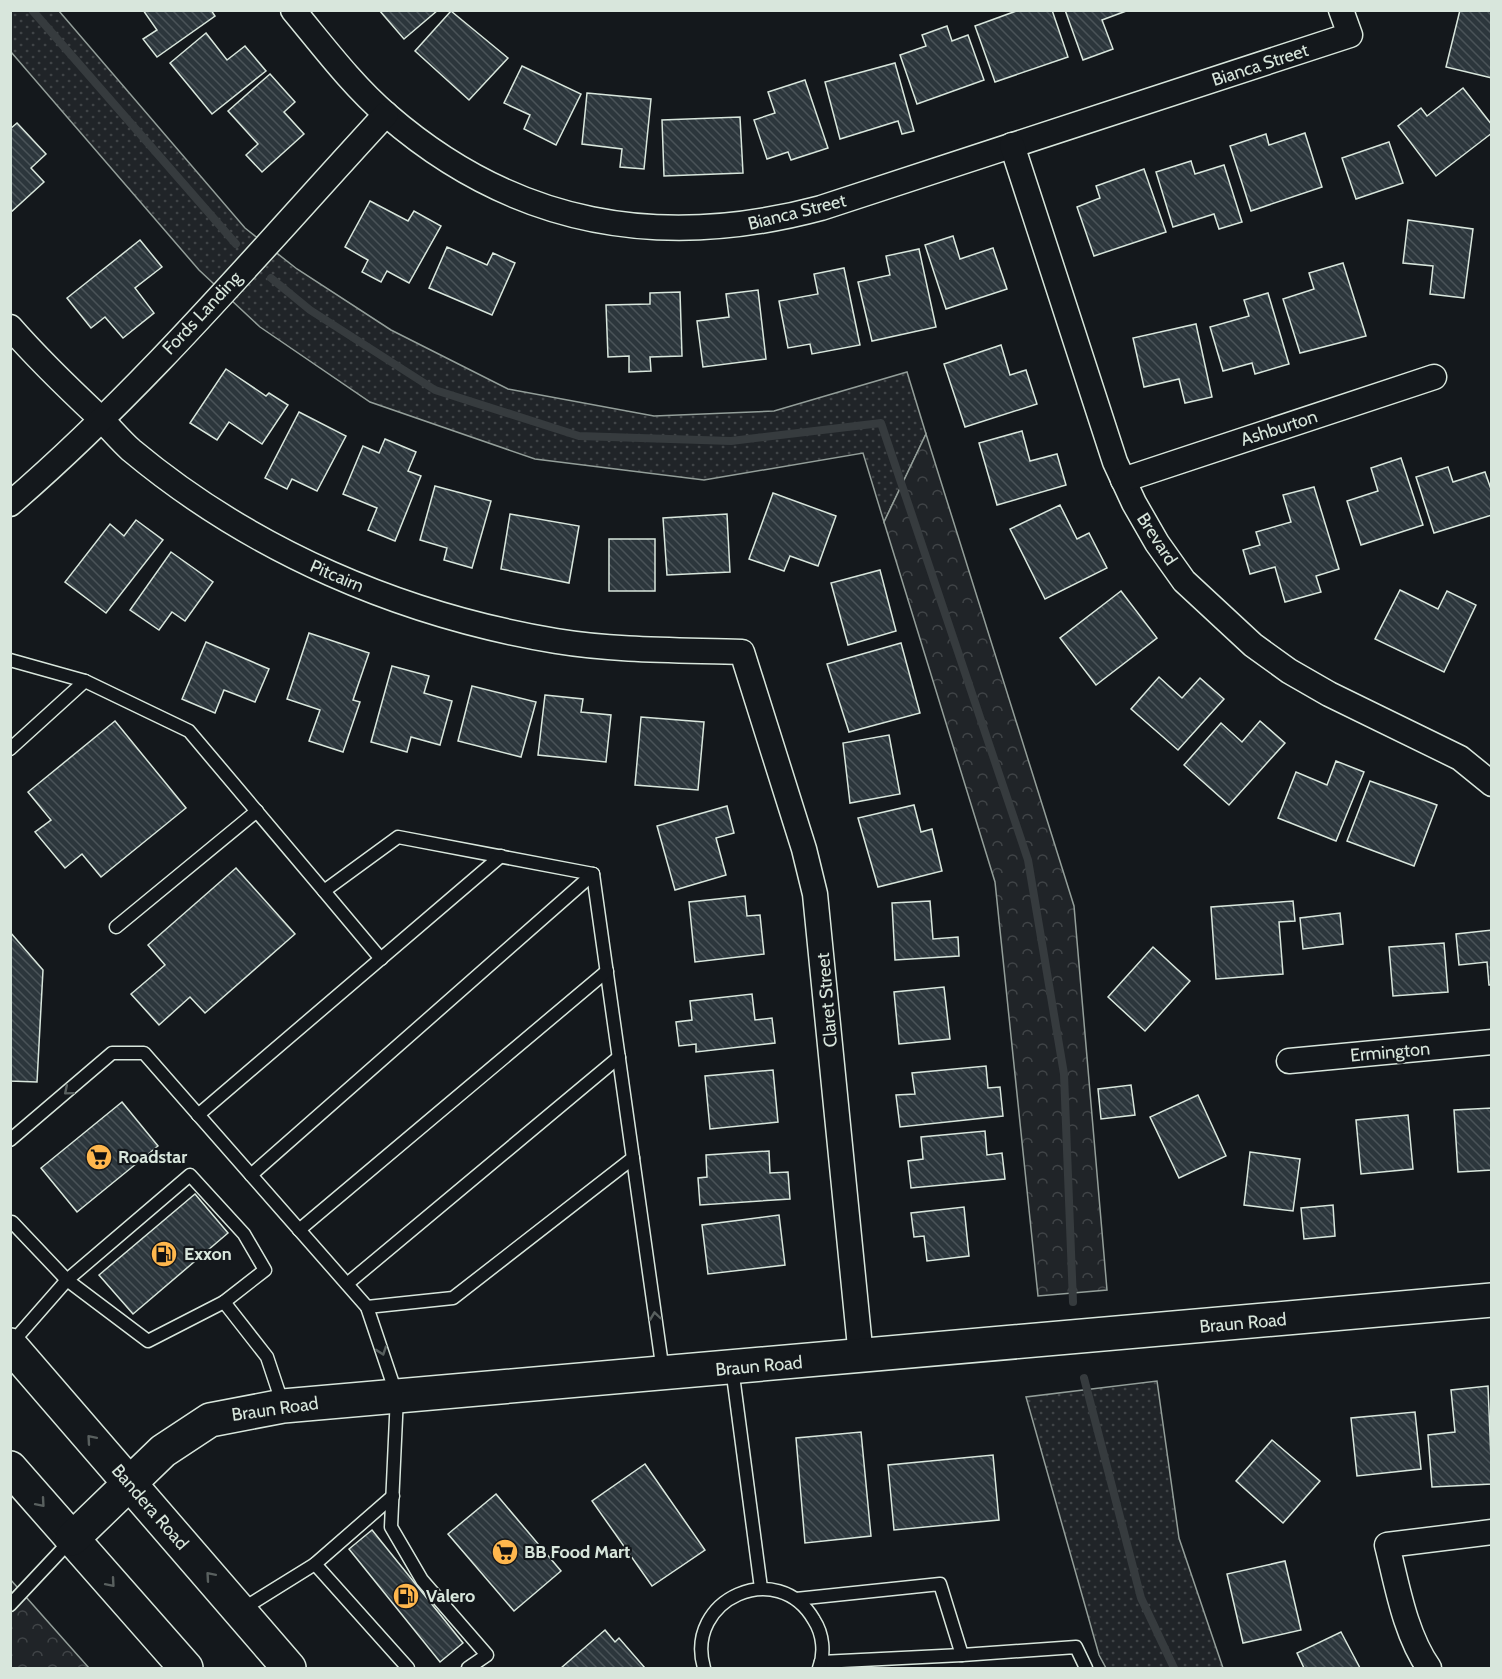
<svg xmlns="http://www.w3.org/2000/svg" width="1502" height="1679" viewBox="0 0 1502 1679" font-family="Cabin,sans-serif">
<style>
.green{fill:url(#green-dots);stroke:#939e99;stroke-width:1.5}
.forest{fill:url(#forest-crowns);stroke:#939e99;stroke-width:1.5}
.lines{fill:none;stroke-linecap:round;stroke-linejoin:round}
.stream{stroke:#363b3e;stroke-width:8}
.building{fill:url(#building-back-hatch);stroke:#d8e6dc;stroke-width:1.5}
.lane-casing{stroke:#d8e6dc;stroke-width:15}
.street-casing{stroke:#d8e6dc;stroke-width:27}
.primary-casing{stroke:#d8e6dc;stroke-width:36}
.lane{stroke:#14181c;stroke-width:12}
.street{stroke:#14181c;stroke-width:24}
.primary{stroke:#14181c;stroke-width:33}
.oneway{stroke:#59605f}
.labels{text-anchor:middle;stroke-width:4.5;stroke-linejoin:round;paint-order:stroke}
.street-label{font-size:18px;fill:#d8e6dc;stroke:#14181c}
.poi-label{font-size:18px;font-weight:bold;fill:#d8e6dc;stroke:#14181c;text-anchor:start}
</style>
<defs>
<pattern id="green-dots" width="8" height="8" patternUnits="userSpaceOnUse" patternTransform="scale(1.5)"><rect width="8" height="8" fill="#202428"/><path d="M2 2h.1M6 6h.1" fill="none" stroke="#404447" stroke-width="1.8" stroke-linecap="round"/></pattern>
<pattern id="forest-crowns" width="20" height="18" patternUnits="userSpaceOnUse" patternTransform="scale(1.5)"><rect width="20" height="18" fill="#202428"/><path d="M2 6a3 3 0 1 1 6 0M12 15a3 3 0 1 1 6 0" fill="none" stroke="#404447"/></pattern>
<pattern id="building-back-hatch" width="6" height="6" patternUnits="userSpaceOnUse" patternTransform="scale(1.5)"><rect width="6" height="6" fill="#2c363c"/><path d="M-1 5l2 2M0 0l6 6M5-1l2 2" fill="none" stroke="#4a5358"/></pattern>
</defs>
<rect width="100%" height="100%" fill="#14181c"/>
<!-- green -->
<g class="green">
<polygon points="10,11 59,11 245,228 297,269 391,330 508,389 654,416 774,411 907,372 926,434 884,522 863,453 704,480 535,459 370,402 260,327 199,270 11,52"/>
<polygon points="1157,1381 1179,1538 1223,1668 1106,1668 1099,1655 1026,1397"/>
</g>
<!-- forest -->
<g class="forest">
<polygon points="926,434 1074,906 1107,1290 1038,1296 995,882 884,522"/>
<polygon points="10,1579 89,1668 11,1668"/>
</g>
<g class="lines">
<!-- stream -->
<g class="stream">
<polyline points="32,10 236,244"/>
<polyline points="271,278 310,310 435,390 579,436 731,441 881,423 1028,860 1064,1074 1073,1302"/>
<polyline points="1084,1378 1141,1598 1174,1668"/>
</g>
</g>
<!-- building -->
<g class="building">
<polygon points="143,10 211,10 215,16 157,57 143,39 157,30"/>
<polygon points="379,10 438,10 404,39"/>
<polygon points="1019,10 1052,10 1068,57 995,82 975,26"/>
<polygon points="1065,10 1129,10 1102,20 1113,49 1083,60"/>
<polygon points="1460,10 1492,10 1492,78 1446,67"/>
<polygon points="451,11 508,58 469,100 415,51"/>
<polygon points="947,26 952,41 968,35 984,80 917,104 900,55 926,46 922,35"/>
<polygon points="206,33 227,60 245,46 266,71 212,114 170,63"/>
<polygon points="895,63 914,131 902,134 898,121 840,139 825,82"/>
<polygon points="522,66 581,94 556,145 524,129 530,115 504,103"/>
<polygon points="270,74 295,102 284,112 304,134 262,172 246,155 258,144 228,111"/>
<polygon points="805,80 828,148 791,160 788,152 767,159 754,120 775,113 768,92"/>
<polygon points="1463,88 1492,125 1492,133 1436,176 1398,126 1421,108 1427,116"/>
<polygon points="587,93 651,99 644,169 620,167 622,149 582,144"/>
<polygon points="740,117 743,173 664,176 662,120"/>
<polygon points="17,123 46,154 31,168 44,182 10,213 10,129"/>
<polygon points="1305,133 1322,187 1251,211 1230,146 1266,134 1269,145"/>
<polygon points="1389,142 1403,183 1356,199 1342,158"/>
<polygon points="1191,161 1195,174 1224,165 1242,222 1219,229 1214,214 1173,227 1156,172"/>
<polygon points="1144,169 1166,232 1094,256 1077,207 1100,198 1096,186"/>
<polygon points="370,201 408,221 414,211 441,226 409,283 387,271 381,282 362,272 368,260 345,247"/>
<polygon points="1408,220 1473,229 1464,298 1430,294 1433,266 1403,263"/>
<polygon points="953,236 960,259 993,248 1007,289 946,309 925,245"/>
<polygon points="140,240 162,267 135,288 154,313 123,338 105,317 91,328 67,298"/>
<polygon points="447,247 487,265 493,253 515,263 492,315 429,288"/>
<polygon points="919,249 936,327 872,341 858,282 890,275 886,256"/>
<polygon points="1343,263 1366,336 1300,353 1283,299 1314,289 1309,273"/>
<polygon points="844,268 860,345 812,354 810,344 788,348 779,301 818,294 814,274"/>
<polygon points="758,290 766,359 703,367 697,321 729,317 726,294"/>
<polygon points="680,292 682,356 650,357 651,371 629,372 629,356 608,357 606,305 650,304 650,293"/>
<polygon points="1268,293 1289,364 1255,374 1252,363 1223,371 1210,327 1249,316 1244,300"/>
<polygon points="1196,324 1212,397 1185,403 1179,379 1144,387 1133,338"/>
<polygon points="1001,345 1010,375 1026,370 1037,404 965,427 944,364"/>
<polygon points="226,369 266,396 269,393 288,405 262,444 229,422 217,440 190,423"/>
<polygon points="299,412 346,436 317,491 292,479 287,489 265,478"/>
<polygon points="1022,431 1030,461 1057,454 1066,485 997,505 979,443"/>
<polygon points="385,439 416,452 408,471 421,476 395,541 368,530 377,508 343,494 363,446 379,453"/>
<polygon points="1401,458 1423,525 1361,545 1347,501 1378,491 1371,468"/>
<polygon points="1448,467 1453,482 1485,472 1492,492 1492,515 1434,533 1416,477"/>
<polygon points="435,486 491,501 472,568 444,560 447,548 420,540"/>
<polygon points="1314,487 1339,569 1316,576 1321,592 1285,602 1275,567 1250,574 1243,550 1260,545 1256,532 1291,522 1283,495"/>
<polygon points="773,493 836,516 818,566 790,556 784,571 749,559"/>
<polygon points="1060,505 1077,539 1089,533 1107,568 1045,599 1010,529"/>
<polygon points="510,514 579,526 569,583 501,569"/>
<polygon points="727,514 730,572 667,575 663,518"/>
<polygon points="136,520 163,540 106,613 65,582 110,524 124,536"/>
<rect x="609" y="539" width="46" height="52"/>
<polygon points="171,552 213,582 185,621 172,612 159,630 130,610"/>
<polygon points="880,570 896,631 848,645 831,583"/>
<polygon points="1400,590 1438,609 1447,591 1476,605 1444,672 1375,639"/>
<polygon points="1121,591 1157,638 1096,685 1060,638"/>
<polygon points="309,633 369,653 353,700 360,702 343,752 309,741 320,710 287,699"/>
<polygon points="206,642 269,669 255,702 224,690 215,713 182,699"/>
<polygon points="901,643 920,713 849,732 827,664"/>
<polygon points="392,666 429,676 424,693 452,701 440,745 411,737 407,752 371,742"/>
<polygon points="1159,677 1182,698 1200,678 1224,699 1178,750 1131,709"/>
<polygon points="472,686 536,702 521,757 458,741"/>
<polygon points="545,695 583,699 581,712 611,715 606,762 538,755"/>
<polygon points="641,717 704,722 698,790 635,785"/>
<polygon points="115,721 186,808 101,877 82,854 65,868 35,832 51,820 28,792"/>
<polygon points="1260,721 1285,743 1229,805 1184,765 1221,723 1242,742"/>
<polygon points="889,735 900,794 850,803 843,743"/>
<polygon points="1336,761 1364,772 1336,841 1278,818 1296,772 1327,785"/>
<polygon points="1370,781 1437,805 1414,866 1347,841"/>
<polygon points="914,805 921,832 932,829 942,871 878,887 858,818"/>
<polygon points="727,806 734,833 716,838 726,875 675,890 657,826"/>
<polygon points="236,868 295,934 205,1013 190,997 159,1025 131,994 165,965 148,945"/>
<polygon points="745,896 747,916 760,915 764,954 695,962 689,902"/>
<polygon points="930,901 933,939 958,937 959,956 895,960 892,903"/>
<polygon points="1293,901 1295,921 1279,922 1283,974 1216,979 1211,907"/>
<polygon points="1340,913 1343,944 1303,949 1300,918"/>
<polygon points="1492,930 1492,985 1489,985 1487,962 1459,965 1456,934"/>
<polygon points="10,932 43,970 37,1082 10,1081"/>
<polygon points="1444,943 1448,992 1393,996 1389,947"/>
<polygon points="1153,947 1190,981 1145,1031 1108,997"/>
<polygon points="944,987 950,1039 899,1044 894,992"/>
<polygon points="752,994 755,1020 772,1018 775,1043 696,1052 696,1044 679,1046 676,1022 692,1020 690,1001"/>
<polygon points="986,1066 988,1088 1000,1087 1003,1116 900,1127 896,1095 915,1094 912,1073"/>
<polygon points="773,1070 778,1122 710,1129 705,1076"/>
<polygon points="1131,1085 1135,1115 1101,1119 1098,1089"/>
<polygon points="1198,1095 1226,1156 1179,1178 1150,1117"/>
<polygon points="122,1102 158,1146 77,1212 41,1168"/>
<polygon points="1492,1108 1492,1170 1458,1172 1454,1110"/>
<polygon points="1408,1115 1413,1169 1361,1174 1356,1120"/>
<polygon points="985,1131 987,1155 1002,1153 1005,1179 911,1188 908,1161 923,1159 921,1137"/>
<polygon points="769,1151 770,1173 788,1172 790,1199 700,1205 698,1178 707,1177 706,1155"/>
<polygon points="1250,1152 1300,1159 1293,1211 1244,1205"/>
<polygon points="195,1194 228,1233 133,1314 99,1275"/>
<polygon points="1333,1205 1335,1236 1304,1239 1301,1208"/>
<polygon points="964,1207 969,1256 927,1261 924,1236 914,1237 911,1213"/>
<polygon points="779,1215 785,1265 708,1274 702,1225"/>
<polygon points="1488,1386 1492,1484 1432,1487 1428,1435 1455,1432 1451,1390"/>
<polygon points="1415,1412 1421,1469 1357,1476 1351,1418"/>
<polygon points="861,1432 871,1536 805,1543 796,1438"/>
<polygon points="1272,1440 1320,1481 1283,1523 1236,1481"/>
<polygon points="993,1455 999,1520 894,1530 888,1465"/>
<polygon points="645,1464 705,1550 652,1586 592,1501"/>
<polygon points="496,1494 561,1571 514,1611 448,1534"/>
<polygon points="372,1530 463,1643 440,1662 349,1549"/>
<polygon points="1285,1561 1301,1630 1243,1643 1227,1574"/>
<polygon points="605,1630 615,1642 619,1638 645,1668 561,1668"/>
<polygon points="1341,1632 1360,1668 1304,1668 1297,1653"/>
</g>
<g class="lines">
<defs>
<g id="lane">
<polyline points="10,660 85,681 189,731 324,891 398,837 593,874 663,1372"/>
<polyline points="10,749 85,681"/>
<polyline points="324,891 381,959"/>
<polyline points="116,927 257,811"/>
<polyline points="198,1115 501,856"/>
<polyline points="10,1140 112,1053 144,1053 367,1307 397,1396 391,1527 422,1580 487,1655 468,1668"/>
<polyline points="251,1175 593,874"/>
<polyline points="10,1224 12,1222 67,1280 190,1175 244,1234 265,1270 224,1302"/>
<polyline points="299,1230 607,971"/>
<polyline points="347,1284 619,1057"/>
<polyline points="367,1307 453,1298 633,1158"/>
<polyline points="10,1345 67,1280 148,1341 224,1302 267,1357 283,1405"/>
<polyline points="732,1368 761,1588"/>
<polyline points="315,1564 393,1496"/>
<polyline points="796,1599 940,1584 962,1655 1076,1647 1086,1668"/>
<polyline points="10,1605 71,1540"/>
<polyline points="241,1610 315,1564 408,1668"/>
<polyline points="821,1662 962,1655"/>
<path d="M704 1668C684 1599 778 1557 814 1620 823 1634 825 1653 819 1668"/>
</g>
<g id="street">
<path d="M293 10C323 46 352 85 387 115 515 226 660 251 821 208L1350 35 1341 10"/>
<polyline points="1012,145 1115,462 1134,503 1157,543 1184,581 1253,645 1289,671 1329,694 1460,758 1492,784"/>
<path d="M10 327C38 359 68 388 99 417 110 428 120 440 131 450 252 551 401 615 556 641 617 651 681 650 742 652L804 849 815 894 861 1357"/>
<polyline points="1123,480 1434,377"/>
<path d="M10 504C147 386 264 246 386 114"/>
<polyline points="1289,1061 1492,1042"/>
<path d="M1429 1668C1405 1634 1397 1585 1387 1545L1492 1532"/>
</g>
<g id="primary">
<polyline points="10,1345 289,1668"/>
<polyline points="10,1468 186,1668"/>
<polyline points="72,1539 163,1451 210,1420 283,1406 1492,1300"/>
</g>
</defs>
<!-- lane casing -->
<use href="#lane" class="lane-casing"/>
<!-- street casing -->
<use href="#street" class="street-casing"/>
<!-- primary casing -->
<use href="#primary" class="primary-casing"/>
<!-- lane -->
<use href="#lane" class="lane"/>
<!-- street -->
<use href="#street" class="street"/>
<!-- primary -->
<use href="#primary" class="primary"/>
</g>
<!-- one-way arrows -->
<defs><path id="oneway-chevron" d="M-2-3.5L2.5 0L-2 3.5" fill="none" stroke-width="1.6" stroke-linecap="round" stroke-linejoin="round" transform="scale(1.5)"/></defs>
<g class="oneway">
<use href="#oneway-chevron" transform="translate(68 1091) rotate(140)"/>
<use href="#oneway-chevron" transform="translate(655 1316) rotate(-98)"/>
<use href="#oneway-chevron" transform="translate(382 1351) rotate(71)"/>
<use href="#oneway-chevron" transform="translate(91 1439) rotate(-131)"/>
<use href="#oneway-chevron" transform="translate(41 1503) rotate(49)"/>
<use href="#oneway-chevron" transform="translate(210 1576) rotate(-131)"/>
<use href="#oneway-chevron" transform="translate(111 1583) rotate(49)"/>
</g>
<!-- icons -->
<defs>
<symbol id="supermarket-disc" viewBox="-11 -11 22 22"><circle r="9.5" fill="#ffb74d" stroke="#14181c"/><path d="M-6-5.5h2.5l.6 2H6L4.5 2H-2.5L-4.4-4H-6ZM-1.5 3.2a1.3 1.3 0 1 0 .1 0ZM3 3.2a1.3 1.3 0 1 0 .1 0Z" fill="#111"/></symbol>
<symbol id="fuel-disc" viewBox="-11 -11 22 22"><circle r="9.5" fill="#ffb74d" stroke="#14181c"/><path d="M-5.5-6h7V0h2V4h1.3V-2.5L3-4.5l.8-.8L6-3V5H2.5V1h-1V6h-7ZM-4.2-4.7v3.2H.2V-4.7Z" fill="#111"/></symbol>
</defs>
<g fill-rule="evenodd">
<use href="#supermarket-disc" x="84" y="1142" width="30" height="30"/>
<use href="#fuel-disc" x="149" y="1239" width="30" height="30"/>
<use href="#supermarket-disc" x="490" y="1537" width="30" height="30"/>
<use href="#fuel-disc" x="391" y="1581" width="30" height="30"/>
</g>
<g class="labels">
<!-- street labels -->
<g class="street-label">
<text transform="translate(1260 65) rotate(-18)" y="6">Bianca Street</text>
<text transform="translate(797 212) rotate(-14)" y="6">Bianca Street</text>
<text transform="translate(202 313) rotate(-47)" y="6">Fords Landing</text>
<text transform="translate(1279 428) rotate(-18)" y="6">Ashburton</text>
<text transform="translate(1157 539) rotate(57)" y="6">Brevard</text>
<text transform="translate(337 576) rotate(23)" y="6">Pitcairn</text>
<text transform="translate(827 1000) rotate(-95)" y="6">Claret Street</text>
<text transform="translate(1390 1052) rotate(-5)" y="6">Ermington</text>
<text transform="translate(1243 1323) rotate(-5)" y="6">Braun Road</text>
<text transform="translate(759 1366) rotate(-5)" y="6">Braun Road</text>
<text transform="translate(275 1409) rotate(-8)" y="6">Braun Road</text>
<text transform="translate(150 1507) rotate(49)" y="6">Bandera Road</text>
</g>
<!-- poi labels -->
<g class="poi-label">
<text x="118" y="1163">Roadstar</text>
<text x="184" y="1260">Exxon</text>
<text x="524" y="1558">BB Food Mart</text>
<text x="426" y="1602">Valero</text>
</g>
</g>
<!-- border -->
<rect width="1502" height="1679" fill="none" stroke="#d8e6dc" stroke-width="24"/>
</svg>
